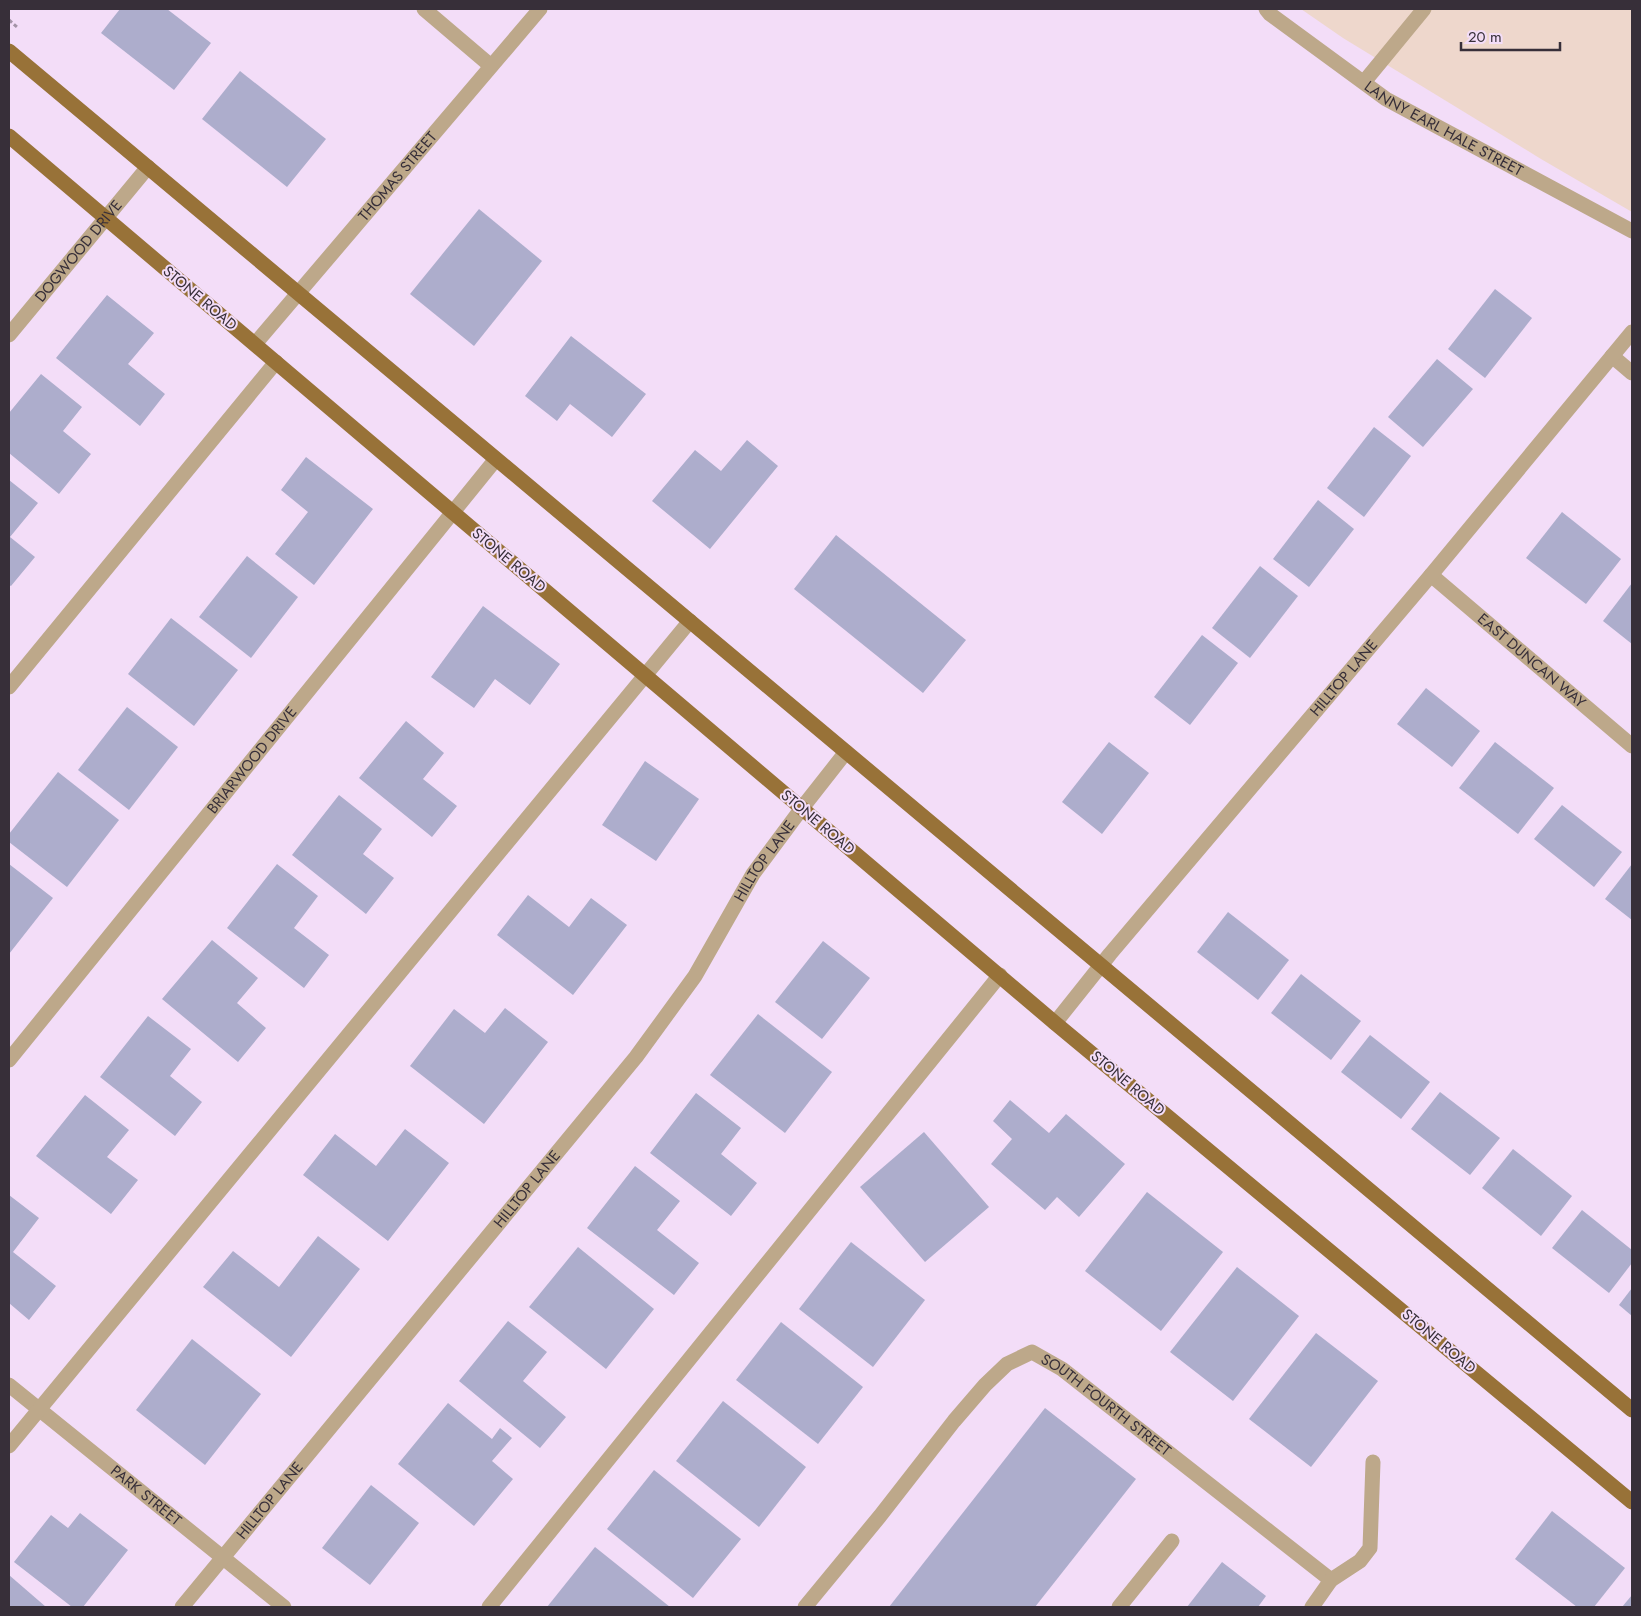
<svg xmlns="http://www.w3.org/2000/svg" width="1641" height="1616" viewBox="0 0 1641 1616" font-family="Jost,sans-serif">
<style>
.education{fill:#eed7cc}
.building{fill:#adadcc}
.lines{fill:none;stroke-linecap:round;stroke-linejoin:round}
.path{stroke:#a393a7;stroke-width:3;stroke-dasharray:4 2.5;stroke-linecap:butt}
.minor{stroke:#bda88a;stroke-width:15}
.major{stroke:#987238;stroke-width:15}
.labels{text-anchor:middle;stroke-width:4;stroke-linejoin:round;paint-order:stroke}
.street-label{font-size:15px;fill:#372f39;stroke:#f3ddf8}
</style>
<rect width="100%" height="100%" fill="#f3ddf8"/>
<!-- education -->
<polygon class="education" points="1301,9 1632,9 1632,212 1541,159 1343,38"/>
<!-- building -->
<g class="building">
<polygon points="120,9 167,9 211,43 174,90 101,33"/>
<polygon points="240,71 326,139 287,187 202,119"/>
<polygon points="479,209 542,261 474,346 410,294"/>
<polygon points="1495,289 1532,318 1485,378 1448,349"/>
<polygon points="107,295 154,333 128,364 165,394 140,426 56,358"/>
<polygon points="571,336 646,394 612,437 570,404 557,421 525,396"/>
<polygon points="1437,359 1473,389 1423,447 1388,417"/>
<polygon points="41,374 82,407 63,431 91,454 59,494 9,453 9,413"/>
<polygon points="1374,427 1411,456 1364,517 1327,488"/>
<polygon points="747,440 778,466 710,549 652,501 695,450 721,471"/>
<polygon points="306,457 373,509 314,585 275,554 308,512 281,490"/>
<polygon points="9,480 38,503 10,537 35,557 11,586 9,585"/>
<polygon points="1318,500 1354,529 1309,587 1273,559"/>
<polygon points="1562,512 1621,559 1586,604 1526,558"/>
<polygon points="836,535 966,640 923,693 794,589"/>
<polygon points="247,556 298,597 251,658 199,617"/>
<polygon points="1260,566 1298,596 1250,658 1212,628"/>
<polygon points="1632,583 1632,644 1603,621"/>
<polygon points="483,606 560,664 530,705 495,679 474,708 431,677"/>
<polygon points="171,618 238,670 194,726 128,674"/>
<polygon points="1202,635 1238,663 1190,725 1154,697"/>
<polygon points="1426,688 1480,731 1452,767 1397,724"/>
<polygon points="127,707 178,747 129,810 78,770"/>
<polygon points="406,721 444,753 423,779 457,806 432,837 359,778"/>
<polygon points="1109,742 1149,773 1102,834 1062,802"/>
<polygon points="1495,742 1554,788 1518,834 1459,788"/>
<polygon points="645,761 699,799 656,861 602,825"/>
<polygon points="58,772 119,820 67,887 9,842 9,834"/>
<polygon points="339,795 382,829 363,854 394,878 366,914 292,855"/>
<polygon points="1562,805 1622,852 1594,887 1534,839"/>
<polygon points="9,864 53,898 9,954"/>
<polygon points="277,864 318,896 294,928 329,955 304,988 227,928"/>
<polygon points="1632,864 1632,920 1605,899"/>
<polygon points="528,895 569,927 591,898 627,925 573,995 497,935"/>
<polygon points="1228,912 1289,960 1258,1000 1197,952"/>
<polygon points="212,940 258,978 237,1003 266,1028 238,1062 162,999"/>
<polygon points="823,941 870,978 822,1039 775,1002"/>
<polygon points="1301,974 1361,1021 1331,1060 1271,1013"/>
<polygon points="505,1008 548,1042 484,1124 410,1066 454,1009 485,1033"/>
<polygon points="758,1014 832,1072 785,1133 710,1075"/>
<polygon points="148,1016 191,1049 170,1076 202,1102 175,1136 100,1077"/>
<polygon points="1370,1035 1430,1082 1401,1119 1341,1072"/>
<polygon points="1440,1092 1500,1138 1470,1175 1411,1129"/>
<polygon points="696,1093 741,1128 721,1154 757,1183 731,1216 650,1153"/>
<polygon points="85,1095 129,1130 107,1157 138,1180 111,1214 36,1156"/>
<polygon points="1010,1100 1049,1133 1066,1114 1125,1164 1079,1217 1057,1197 1045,1210 991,1164 1012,1139 993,1121"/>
<polygon points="405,1129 449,1163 388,1241 303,1175 335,1134 376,1166"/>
<polygon points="924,1132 989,1207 925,1262 860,1187"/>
<polygon points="1513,1149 1572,1196 1541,1236 1482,1188"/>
<polygon points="635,1166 680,1201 657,1230 699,1263 674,1295 587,1228"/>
<polygon points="1147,1192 1223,1252 1161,1331 1085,1271"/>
<polygon points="9,1195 39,1218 13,1252 56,1286 29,1320 9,1303"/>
<polygon points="1582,1210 1632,1250 1632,1263 1609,1293 1552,1248"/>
<polygon points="318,1236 360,1269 291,1357 203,1287 233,1251 279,1287"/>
<polygon points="851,1242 925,1300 873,1367 799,1309"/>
<polygon points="578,1247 654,1309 606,1369 529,1307"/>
<polygon points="1237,1267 1299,1316 1233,1401 1170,1352"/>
<polygon points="1632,1288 1632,1316 1619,1305"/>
<polygon points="508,1321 547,1352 523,1381 566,1417 540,1448 459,1381"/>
<polygon points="781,1322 863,1387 818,1444 736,1380"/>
<polygon points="1316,1333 1378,1381 1311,1467 1249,1419"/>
<polygon points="192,1339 261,1394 205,1465 136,1410"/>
<polygon points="723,1401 806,1467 759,1527 676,1461"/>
<polygon points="448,1403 492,1439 500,1428 512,1438 492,1461 513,1479 474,1526 398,1464"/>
<polygon points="1045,1408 1136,1479 1035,1607 889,1607"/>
<polygon points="654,1470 741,1539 693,1598 607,1529"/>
<polygon points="371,1485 419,1523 370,1585 322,1548"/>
<polygon points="1552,1511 1625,1568 1594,1607 1577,1607 1515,1559"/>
<polygon points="80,1513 128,1550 83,1607 72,1607 14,1562 51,1515 68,1528"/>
<polygon points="595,1547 670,1607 547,1607"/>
<polygon points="1222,1562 1266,1596 1258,1607 1187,1607"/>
<polygon points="9,1575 46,1607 9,1607"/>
<polygon points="1632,1595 1632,1607 1622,1607"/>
</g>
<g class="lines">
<!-- path -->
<polyline class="path" points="9,20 17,27"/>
<!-- minor -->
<g class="minor">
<polyline points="424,9 491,66"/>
<path id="s1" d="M1266 9 1270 14 1386 99 1632 231"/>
<polyline points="1364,82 1424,9"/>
<path id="s2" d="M9 335 148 167"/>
<path id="s3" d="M255 344 540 9"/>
<polyline points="1612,356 1632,373"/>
<path id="s4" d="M1431 575 1632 746"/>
<polyline points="9,687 276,362"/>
<path id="s5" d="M1055 1023 1110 954 1431 575 1632 332"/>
<path id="s6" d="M9 1060 496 459"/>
<path id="s7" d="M9 1385 284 1607"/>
<polyline points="9,1446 690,621"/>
<path id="s8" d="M182 1607 636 1057 695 976 753 874 802 808 846 752"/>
<polyline points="489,1607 1000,975"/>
<path id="s9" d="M805 1607 880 1516 954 1421 985 1385 1007 1364 1032 1352 1062 1369 1331 1580"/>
<polyline points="1119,1607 1172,1541"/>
<polyline points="1312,1607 1331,1580 1360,1561 1370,1548 1373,1462"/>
</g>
<!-- major -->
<g class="major">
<polyline points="9,51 1632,1410"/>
<polyline points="9,136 1055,1023 1632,1502"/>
</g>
</g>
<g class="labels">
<!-- street labels -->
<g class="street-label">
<text dy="5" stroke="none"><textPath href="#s1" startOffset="215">LANNY EARL HALE STREET</textPath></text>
<text dy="5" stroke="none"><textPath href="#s3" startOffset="220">THOMAS STREET</textPath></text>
<text dy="5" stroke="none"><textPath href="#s2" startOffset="109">DOGWOOD DRIVE</textPath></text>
<text transform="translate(200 298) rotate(40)" y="5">STONE ROAD</text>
<text transform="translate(509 560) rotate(40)" y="5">STONE ROAD</text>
<text dy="5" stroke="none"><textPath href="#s4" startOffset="132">EAST DUNCAN WAY</textPath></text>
<text dy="5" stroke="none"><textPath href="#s5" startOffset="450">HILLTOP LANE</textPath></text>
<text dy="5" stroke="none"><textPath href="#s6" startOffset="386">BRIARWOOD DRIVE</textPath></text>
<text transform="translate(818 822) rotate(40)" y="5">STONE ROAD</text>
<text dy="5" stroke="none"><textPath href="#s8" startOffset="948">HILLTOP LANE</textPath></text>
<text transform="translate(1128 1083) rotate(40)" y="5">STONE ROAD</text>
<text dy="5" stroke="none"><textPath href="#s8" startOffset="542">HILLTOP LANE</textPath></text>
<text transform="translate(1439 1341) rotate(40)" y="5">STONE ROAD</text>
<text dy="5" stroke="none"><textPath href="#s9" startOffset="435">SOUTH FOURTH STREET</textPath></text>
<text dy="5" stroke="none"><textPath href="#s7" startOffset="176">PARK STREET</textPath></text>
<text dy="5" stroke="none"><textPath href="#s8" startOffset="138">HILLTOP LANE</textPath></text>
</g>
</g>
<!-- border -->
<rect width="1641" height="1616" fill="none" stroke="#372f39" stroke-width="20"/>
<!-- scale -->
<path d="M1461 42v8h99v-8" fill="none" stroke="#372f39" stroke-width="2.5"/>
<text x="1468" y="42" font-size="15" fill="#372f39" stroke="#f3ddf8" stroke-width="4" paint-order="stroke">20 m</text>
</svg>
